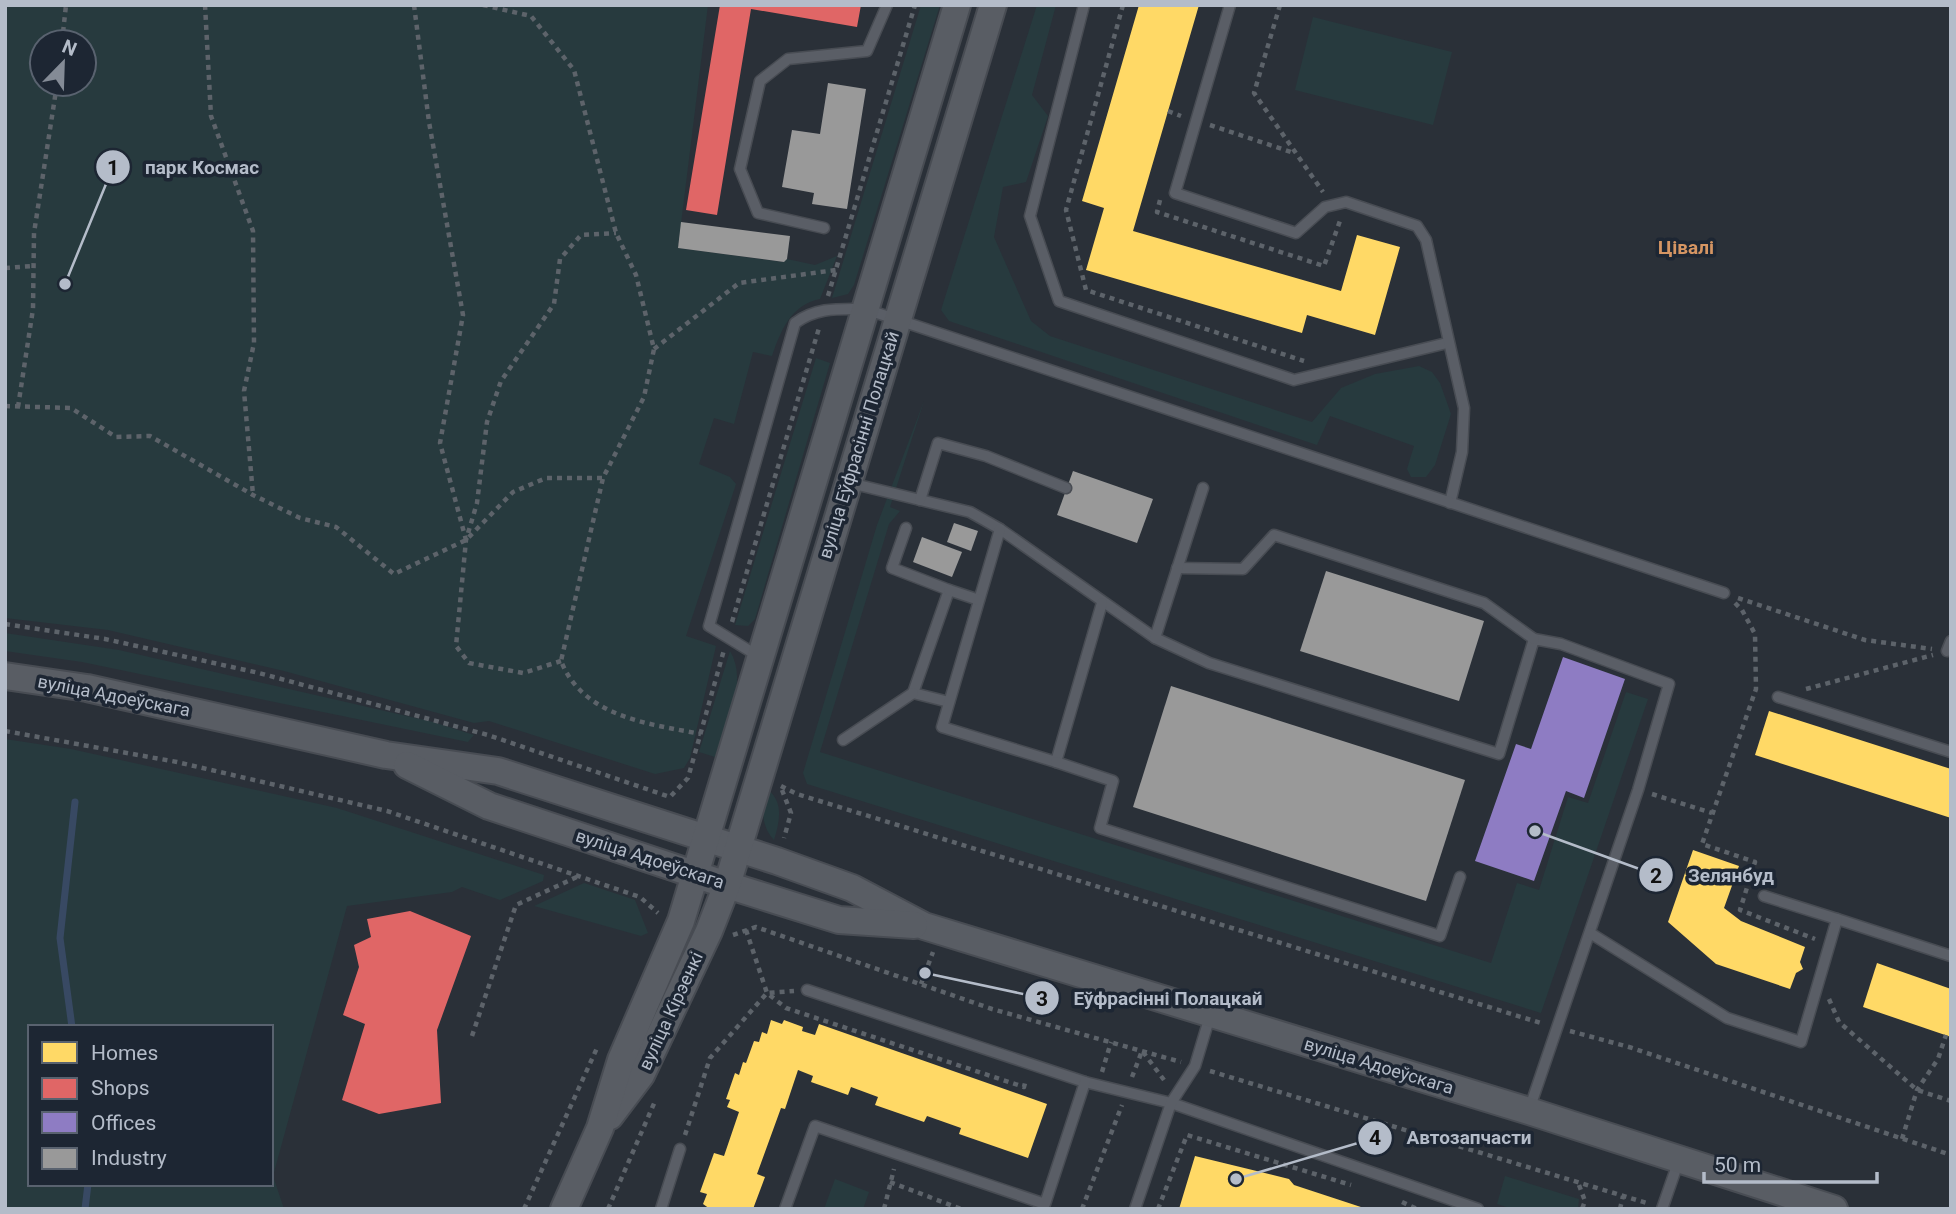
<svg xmlns="http://www.w3.org/2000/svg" width="1956" height="1214" viewBox="0 0 1956 1214" font-family="Roboto,sans-serif">
<style>
.green{fill:#273a3e;fill-rule:evenodd}
.homes{fill:#ffd966}
.shops{fill:#e06666}
.offices{fill:#8e7cc3}
.industry{fill:#999}
.lines{fill:none;stroke-linecap:round;stroke-linejoin:round}
.stream{stroke:#384963;stroke-width:7}
.lane-casing{stroke:#484c53;stroke-width:13}
.secondary-casing{stroke:#484c53;stroke-width:30}
.path{stroke:#5d636a;stroke-width:4.5;stroke-dasharray:5 5;stroke-linecap:butt}
.lane{stroke:#5a5e66;stroke-width:10}
.secondary{stroke:#595d64;stroke-width:26}
.labels{text-anchor:middle;stroke-width:7;stroke-linejoin:round;paint-order:stroke}
.street-label{font-size:18px;fill:#b4bcc9;stroke:#1d2633}
.neighbourhood-label{font-size:19px;font-weight:bold;fill:#d59563;stroke:#1d2633}
.leader{fill:none;stroke:#b4bcc9;stroke-width:2.5}
.callout-dot{fill:#b4bcc9;stroke:#1d2633;stroke-width:2.5}
.mark-label{font-size:21px;text-anchor:middle;font-weight:bold;fill:#111}
.callout-label{font-size:19px;text-anchor:middle;font-weight:bold;fill:#b4bcc9;stroke:#1d2633;stroke-width:7;stroke-linejoin:round;paint-order:stroke}
</style>
<rect width="100%" height="100%" fill="#2a3038"/>
<!-- green -->
<g class="green">
<path d="M5 5H708L678 248 783 262 787 259 815 265 837 256 820 299C791 305 781 330 772 356L753 352 734 424 714 418 699 464 730 477 736 484 686 636 716 646 690 758 684 768 655 774 489 721 474 723 284 671 108 630 5 618ZM42 42H84V84H42Z"/>
<polygon points="921,5 940,5 854,285 848,294 832,298"/>
<polygon points="1037,5 1056,5 1032,95 1048,116 1026,182 1003,187 994,237 1031,321 1050,336 1312,422 1341,388 1375,374 1419,366 1432,372 1440,383 1451,414 1435,465 1426,477 1411,477 1407,469 1414,446 1330,416 1317,445 949,321 941,310"/>
<polygon points="1313,17 1452,52 1433,125 1295,90"/>
<polygon points="816,358 830,363 755,619 748,626 735,625"/>
<polygon points="924,401 890,507 900,511 889,524 820,752 1491,963 1517,883 1539,890 1568,797 1588,803 1626,692 1648,699 1541,1013 807,784 803,773 877,525"/>
<polygon points="5,633 119,650 433,722 474,735 468,742 82,662 5,651"/>
<path d="M730 651C749 683 725 724 715 757L699 752Z"/>
<path d="M5 739 71 749 337 808 544 875 543 881 500 900 462 887 452 892 347 906 273 1176 284 1209H5ZM30 1027H271V1184H30Z"/>
<path d="M766 788C784 801 780 821 774 840 760 825 762 807 766 788Z"/>
<polygon points="584,883 635,900 648,933 641,936 534,906"/>
<polygon points="1505,1176 1579,1199 1578,1209 1513,1209 1497,1204"/>
<polygon points="835,1179 869,1192 863,1209 824,1209"/>
</g>
<!-- homes -->
<g class="homes">
<polygon points="1139,5 1199,5 1133,231 1341,291 1357,235 1400,247 1375,335 1307,315 1302,333 1086,270 1104,208 1082,201"/>
<polygon points="1769,711 1951,769 1951,818 1755,755"/>
<polygon points="1693,850 1739,866 1724,908 1741,921 1805,947 1800,962 1803,969 1796,973 1790,989 1716,964 1668,922"/>
<polygon points="1877,963 1951,989 1951,1037 1863,1007"/>
<polygon points="771,1020 782,1024 784,1020 803,1027 802,1031 815,1035 819,1024 1047,1104 1028,1158 959,1134 961,1128 927,1116 924,1122 875,1105 878,1097 851,1087 848,1095 811,1082 813,1076 798,1070 785,1109 781,1108 757,1174 765,1177 753,1209 710,1209 703,1204 707,1194 700,1192 714,1153 724,1156 739,1112 727,1107 730,1100 726,1099 735,1073 739,1075 743,1062 746,1063 754,1041 759,1042 762,1032 767,1034"/>
<polygon points="1195,1156 1289,1179 1294,1185 1367,1209 1179,1209"/>
</g>
<!-- shops -->
<g class="shops">
<polygon points="720,5 861,5 857,27 751,9 717,215 686,210"/>
<polygon points="410,911 471,936 437,1030 441,1103 379,1114 342,1100 365,1024 343,1015 359,967 354,945 371,937 367,919"/>
</g>
<!-- offices -->
<polygon class="offices" points="1563,657 1625,679 1584,798 1566,791 1534,881 1475,861 1516,744 1531,749"/>
<!-- industry -->
<g class="industry">
<polygon points="828,83 866,89 847,209 812,204 814,193 782,187 792,130 820,134"/>
<polygon points="681,222 790,236 787,259 784,262 678,248"/>
<polygon points="1073,471 1153,499 1137,543 1057,515"/>
<polygon points="954,523 978,531 971,551 947,542"/>
<polygon points="922,537 962,552 952,577 913,562"/>
<polygon points="1326,571 1484,621 1459,701 1300,651"/>
<polygon points="1171,686 1465,780 1426,901 1133,807"/>
</g>
<g class="lines">
<!-- stream -->
<g class="stream">
<polyline points="72,1027 60,938 75,802"/>
<polyline points="85,1209 88,1184"/>
</g>
<defs>
<g id="lane">
<polyline points="1084,5 1030,216 1059,301 1294,380 1447,343"/>
<polyline points="1230,5 1175,193 1296,233 1325,207 1346,202 1417,226 1426,240 1464,408 1462,452 1450,503"/>
<polyline points="824,228 758,213 740,169 760,81 788,59 867,51 887,5"/>
<polyline points="850,483 970,512 1000,529 1155,638 1209,663 1499,754 1534,639 1561,644 1669,684 1638,790 1529,1110"/>
<polyline points="920,500 938,443 986,456 1066,488"/>
<polyline points="906,528 892,568 949,590 913,693 949,702"/>
<polyline points="1000,529 942,727 1056,762 1102,603"/>
<polyline points="1177,568 1243,569 1274,535 1484,603 1534,639"/>
<polyline points="949,590 979,600"/>
<polyline points="1155,638 1203,488"/>
<polyline points="1947,651 1951,641"/>
<path d="M758 656 709 626 795 323C817 307 838 309 865 309L1724 593"/>
<polyline points="1778,697 1951,752"/>
<polyline points="843,740 913,693"/>
<polyline points="1056,762 1113,781 1100,828 1440,936 1460,877"/>
<polyline points="1837,919 1951,956"/>
<polyline points="1590,933 1727,1018 1801,1042 1837,919 1764,896"/>
<polyline points="807,990 1085,1082 1171,1103 1478,1209"/>
<polyline points="661,1209 680,1149"/>
<polyline points="785,1209 815,1126 1045,1204 1085,1082"/>
<polyline points="1135,1209 1171,1103 1195,1066 1210,1016"/>
<polyline points="1662,1209 1679,1160"/>
</g>
<g id="secondary">
<polyline points="5,676 87,688 386,755 498,771 777,861 852,888 924,926 1529,1111 1834,1209"/>
<polyline points="407,765 489,806 727,885 839,920 914,925"/>
<polyline points="610,1116 641,1075 709,931 727,885 993,5"/>
<polyline points="564,1209 600,1128 621,1060 681,921 957,5"/>
</g>
</defs>
<!-- lane casing -->
<use href="#lane" class="lane-casing"/>
<!-- secondary casing -->
<use href="#secondary" class="secondary-casing"/>
<!-- path -->
<g class="path">
<polyline points="205,5 211,116 253,231 254,343 244,391 253,495"/>
<polyline points="414,5 429,122 463,315 440,443 466,540"/>
<path d="M483 5 531 16 574 70 616 233 636 275 654 349 644 397 603 478 561 661C583 717 649 724 701 734"/>
<polyline points="1123,5 1066,210 1086,290 1304,361"/>
<polyline points="1280,5 1254,93 1323,192"/>
<polyline points="62,42 66,5"/>
<polyline points="1168,111 1181,116"/>
<polyline points="1210,125 1294,153"/>
<polyline points="1160,200 1157,212 1324,266 1341,218"/>
<polyline points="5,268 33,266"/>
<polyline points="828,296 915,5"/>
<polyline points="654,349 739,283 836,270"/>
<polyline points="5,406 71,408 116,437 150,436 253,495 300,518 336,527 394,574 466,540 513,492 546,478 603,478"/>
<polyline points="18,407 33,309 34,233 57,84"/>
<polyline points="1738,598 1865,640 1932,649"/>
<polyline points="1735,603 1742,610 1755,634 1756,689 1702,844 1755,862 1740,910 1815,939"/>
<polyline points="732,622 819,328"/>
<polyline points="5,624 105,639 259,673 488,735 670,797 688,778 724,650"/>
<polyline points="561,661 523,673 469,663 456,646 466,540 477,503 487,422 501,381 554,304 560,259 581,235 616,233"/>
<polyline points="1806,689 1933,655"/>
<polyline points="5,731 177,762 387,811 640,897 658,913"/>
<polyline points="781,786 797,794 1544,1024"/>
<polyline points="782,790 791,813 784,838"/>
<polyline points="1652,794 1712,813"/>
<polyline points="746,930 767,993 786,1008 1024,1087 1026,1079"/>
<polyline points="733,935 756,927 992,1009 1181,1062"/>
<polyline points="921,984 933,952"/>
<polyline points="1829,999 1839,1022 1917,1090 1951,1101"/>
<polyline points="1570,1031 1629,1047 1951,1155"/>
<polyline points="472,1036 516,905 579,876"/>
<polyline points="1143,1052 1167,1084"/>
<polyline points="1210,1071 1650,1204"/>
<polyline points="1102,1072 1111,1042"/>
<polyline points="1132,1077 1142,1051"/>
<polyline points="685,1135 710,1058 767,993 794,991"/>
<polyline points="1902,1139 1917,1090 1938,1059 1946,1035"/>
<polyline points="890,1182 961,1209"/>
<polyline points="1579,1185 1585,1201 1582,1209"/>
<polyline points="1402,1202 1417,1209"/>
<polyline points="524,1209 597,1048"/>
<polyline points="608,1209 656,1099"/>
<polyline points="884,1209 894,1169"/>
<polyline points="1082,1209 1122,1105"/>
<polyline points="1158,1209 1187,1135 1351,1185"/>
<polyline points="1620,1209 1623,1196"/>
</g>
<!-- lane -->
<use href="#lane" class="lane"/>
<!-- secondary -->
<use href="#secondary" class="secondary"/>
</g>
<g class="labels">
<!-- street labels -->
<g class="street-label">
<text transform="translate(859 445) rotate(-73)" y="6">вуліца Еўфрасінні Полацкай</text>
<text transform="translate(114 696) rotate(11)" y="6">вуліца Адоеўскага</text>
<text transform="translate(650 859) rotate(18)" y="6">вуліца Адоеўскага</text>
<text transform="translate(671 1011) rotate(-65)" y="6">вуліца Кірэенкі</text>
<text transform="translate(1379 1066) rotate(17)" y="6">вуліца Адоеўскага</text>
</g>
<!-- neighbourhood labels -->
<g class="neighbourhood-label">
<text x="1686" y="254">Цівалі</text>
</g>
</g>
<!-- callouts -->
<path class="leader" d="M65 284L113 167M1535 831L1656 875M925 973L1042 998M1236 1179L1375 1138"/>
<g class="callout-dot">
<circle cx="65" cy="284" r="7"/>
<circle cx="1535" cy="831" r="7"/>
<circle cx="925" cy="973" r="7"/>
<circle cx="1236" cy="1179" r="7"/>
<circle cx="113" cy="167" r="18"/>
<circle cx="1656" cy="875" r="18"/>
<circle cx="1042" cy="998" r="18"/>
<circle cx="1375" cy="1138" r="18"/>
</g>
<g class="mark-label">
<text x="113" y="175">1</text>
<text x="1656" y="883">2</text>
<text x="1042" y="1006">3</text>
<text x="1375" y="1145">4</text>
</g>
<g class="callout-label">
<text x="202" y="174">парк Космас</text>
<text x="1731" y="882">Зелянбуд</text>
<text x="1168" y="1005">Еўфрасінні Полацкай</text>
<text x="1469" y="1144">Автозапчасти</text>
</g>
<!-- border -->
<rect width="1956" height="1214" fill="none" stroke="#b4bcc9" stroke-width="14"/>
<!-- legend -->
<rect x="28" y="1025" width="245" height="161" fill="#1d2633" stroke="#59626f" stroke-width="2"/>
<rect x="42" y="1042" width="35" height="21" fill="#ffd966" stroke="#59626f" stroke-width="2"/>
<text x="91" y="1060" font-size="21" fill="#b4bcc9">Homes</text>
<rect x="42" y="1078" width="35" height="21" fill="#e06666" stroke="#59626f" stroke-width="2"/>
<text x="91" y="1095" font-size="21" fill="#b4bcc9">Shops</text>
<rect x="42" y="1112" width="35" height="21" fill="#8e7cc3" stroke="#59626f" stroke-width="2"/>
<text x="91" y="1130" font-size="21" fill="#b4bcc9">Offices</text>
<rect x="42" y="1148" width="35" height="21" fill="#999999" stroke="#59626f" stroke-width="2"/>
<text x="91" y="1165" font-size="21" fill="#b4bcc9">Industry</text>
<!-- north arrow -->
<g transform="translate(63 63) rotate(23)"><circle r="33" fill="#1d2633" stroke="#59626f" stroke-width="2"/>
<path d="M0-5L12 26L0 18L-12 26Z" fill="#848b96"/>
<text y="-10" font-size="19" font-weight="bold" text-anchor="middle" fill="#b4bcc9">N</text>
</g>
<!-- scale -->
<path d="M1704 1172v10h173v-10" fill="none" stroke="#b4bcc9" stroke-width="3.5"/>
<text x="1714" y="1172" font-size="21" fill="#b4bcc9" stroke="#1d2633" stroke-width="5" paint-order="stroke">50 m</text>
</svg>
